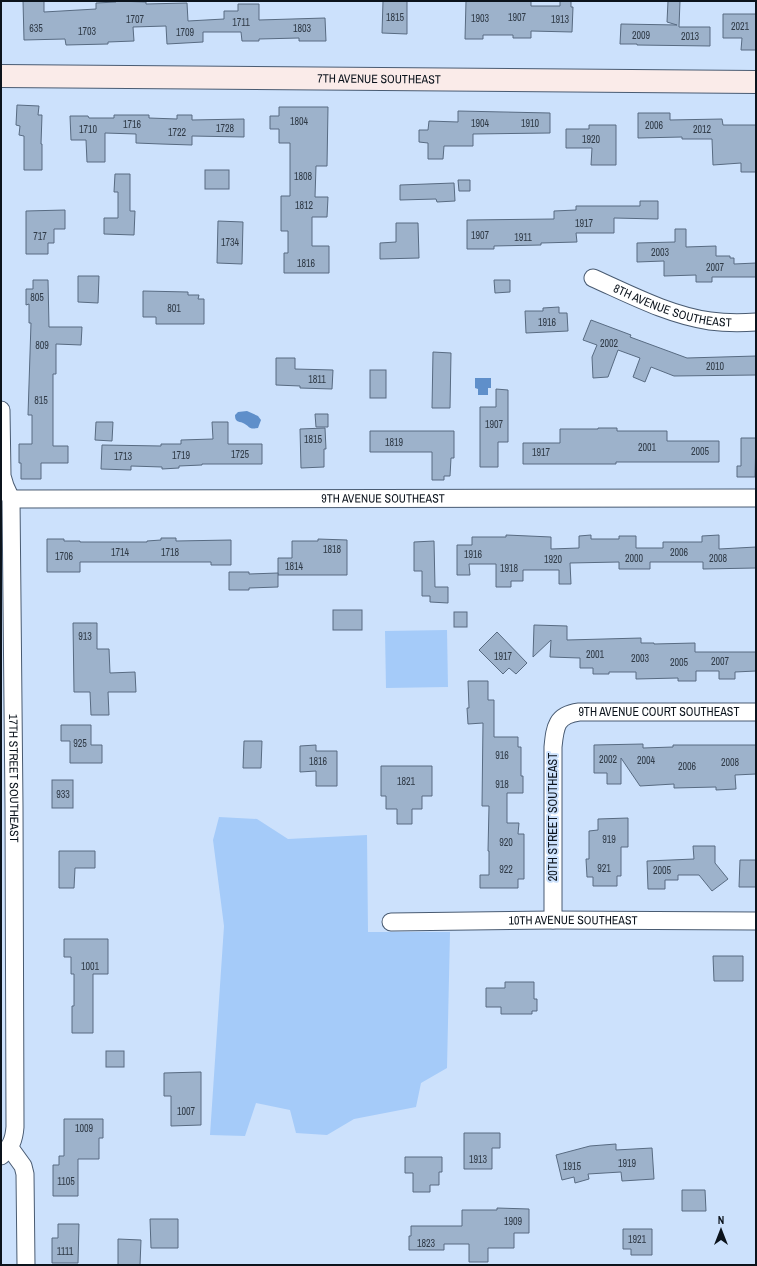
<svg xmlns="http://www.w3.org/2000/svg" width="757" height="1266" viewBox="0 0 757 1266" font-family="'Archivo Narrow',sans-serif">
<style>
.green{fill:#a5cbf9}
.water{fill:#5f8fca}
.building{fill:#9db2cb;stroke:#586b82}
.lines{fill:none;stroke-linecap:round;stroke-linejoin:round}
.street-casing{stroke:#495b72;stroke-width:19}
.secondary-casing{stroke:#495b72;stroke-width:24}
.street{stroke:#fff;stroke-width:17}
.secondary{stroke:#faebe9;stroke-width:22}
.labels{text-anchor:middle;stroke-width:4;stroke-linejoin:round;paint-order:stroke}
.number-label{font-size:10px;fill:#303b48}
.street-label{font-size:12px;fill:#0b131c;stroke:#cce1fc}
</style>
<rect width="100%" height="100%" fill="#cce1fc"/>
<!-- green -->
<g class="green">
<polygon points="447,630 448,687 386,688 385,631"/>
<polygon points="219,817 257,819 288,839 367,835 368,932 450,932 447,1068 421,1083 416,1107 354,1119 327,1135 296,1133 290,1110 256,1103 245,1136 210,1135 224,926 213,840"/>
</g>
<!-- water -->
<g class="water">
<polygon points="475,378 491,378 491,388 488,388 488,395 478,395 478,389 475,388"/>
<path d="M247 411 258 416 261 420 258 428C248 430 250 426 243 423 238 421 235 422 235 415L238 412Z"/>
</g>
<!-- building -->
<g class="building">
<polygon points="23,1 44,1 44,12 96,9 96,3 116,2 116,1 146,2 146,4 187,3 188,21 224,19 224,11 238,11 238,4 259,4 259,20 325,18 326,41 299,41 299,38 259,39 259,41 242,41 241,32 203,32 203,42 167,44 166,26 133,27 134,41 108,42 108,44 66,45 65,39 24,40"/>
<polygon points="383,1 407,1 407,34 382,33"/>
<polygon points="466,1 531,1 531,6 560,6 560,1 571,1 571,7 573,7 572,32 531,31 531,38 513,38 513,35 483,35 483,39 465,39"/>
<polygon points="668,1 680,1 679,27 710,27 710,46 637,45 637,44 620,44 621,24 677,25 667,22"/>
<polygon points="723,14 756,14 756,50 741,50 742,38 723,38"/>
<polygon points="17,105 39,106 38,115 42,115 41,144 42,144 42,170 24,170 24,136 19,135 20,126 16,125"/>
<polygon points="279,107 328,107 327,166 316,166 315,197 328,197 327,217 312,217 312,246 329,246 329,273 284,273 284,253 288,253 288,231 281,231 281,196 290,196 290,143 279,143 279,129 270,129 270,116 279,116"/>
<polygon points="458,111 550,113 550,133 473,134 473,146 444,146 443,159 428,159 428,143 419,142 419,130 428,130 429,121 458,122"/>
<polygon points="638,113 670,113 670,120 722,119 723,125 756,125 756,172 741,172 741,163 713,165 712,139 682,139 682,137 638,138"/>
<polygon points="114,115 149,115 149,118 177,119 177,115 192,115 192,120 244,119 244,137 192,136 192,145 161,144 136,143 136,134 105,133 105,162 87,162 86,140 71,140 70,116 88,116 89,118 114,118"/>
<polygon points="589,125 616,125 616,165 591,165 592,148 566,148 566,129 589,129"/>
<rect x="205" y="170" width="24" height="19"/>
<polygon points="115,174 130,174 130,211 135,211 134,235 104,234 104,218 118,218 118,192 114,192"/>
<polygon points="458,180 470,180 470,191 459,191"/>
<polygon points="454,183 455,201 437,202 436,199 400,200 400,185"/>
<polygon points="640,201 658,201 658,219 614,218 614,233 576,233 577,242 541,243 541,245 494,246 494,249 467,249 467,220 554,219 554,211 576,210 576,206 640,206"/>
<polygon points="65,210 65,229 54,229 54,243 48,243 48,254 26,254 26,211"/>
<polygon points="218,221 243,222 242,264 217,263"/>
<polygon points="396,223 418,223 419,258 380,259 380,243 396,242"/>
<polygon points="675,229 686,229 686,247 716,246 716,256 730,256 730,258 734,258 734,264 756,263 756,277 712,277 712,282 696,282 696,275 664,276 664,261 637,262 637,243 675,242"/>
<polygon points="78,276 99,276 98,303 78,302"/>
<polygon points="33,280 48,280 49,327 82,327 81,345 56,344 56,374 53,374 53,446 68,446 68,463 41,463 41,479 21,479 21,463 19,463 19,444 32,444 32,415 28,415 31,323 29,323 29,304 26,305 26,289 33,289"/>
<polygon points="494,280 510,280 510,292 495,293"/>
<polygon points="143,291 188,292 188,295 199,295 198,299 204,299 204,324 156,324 156,317 143,317"/>
<polygon points="559,307 559,313 567,313 568,331 526,333 525,311 543,311 543,308"/>
<polygon points="591,320 631,335 630,337 687,358 756,356 756,375 674,376 651,367 645,382 633,377 640,358 618,350 608,377 593,378 592,357 597,345 583,340"/>
<polygon points="433,352 451,353 450,408 432,408"/>
<polygon points="276,358 295,358 295,369 333,370 332,389 300,388 300,386 276,385"/>
<rect x="370" y="370" width="16" height="28"/>
<polygon points="496,389 508,390 508,442 498,442 498,467 480,467 480,407 496,407"/>
<polygon points="315,414 328,414 328,427 316,427"/>
<polygon points="96,422 113,422 112,441 95,440"/>
<polygon points="212,422 228,422 228,444 262,444 262,464 202,464 202,465 179,466 179,468 162,469 162,467 131,466 131,470 101,469 102,445 161,446 161,444 181,444 181,440 213,439"/>
<polygon points="325,428 326,449 324,449 324,467 301,468 300,429"/>
<polygon points="598,428 617,428 617,431 667,431 667,441 719,441 719,462 616,462 616,464 523,464 523,443 560,443 560,429 598,429"/>
<polygon points="370,431 454,431 454,458 451,458 450,476 444,476 444,480 432,480 432,452 370,452"/>
<polygon points="741,438 756,438 755,477 737,477 737,466 741,466"/>
<polygon points="506,535 551,537 551,549 579,548 579,536 591,535 591,539 619,539 619,536 636,536 636,548 663,548 663,542 702,542 702,536 719,535 719,549 756,547 756,568 703,569 703,562 650,562 650,569 619,569 619,562 570,563 571,584 559,584 559,570 523,570 523,581 511,581 511,587 496,587 496,564 469,564 470,575 457,575 457,545 472,545 472,537 506,537"/>
<polygon points="161,538 176,538 176,541 231,540 231,565 211,565 211,562 80,562 80,572 47,572 47,539 64,539 64,541 80,541 80,542 147,542 147,541 161,540"/>
<polygon points="318,539 347,540 347,575 278,575 278,558 292,558 292,541 318,541"/>
<polygon points="434,541 435,587 448,587 448,603 430,602 430,596 422,596 422,571 414,571 414,542"/>
<polygon points="229,572 249,572 249,574 278,573 278,587 249,588 249,590 229,590"/>
<rect x="333" y="610" width="29" height="20"/>
<rect x="454" y="612" width="13" height="15"/>
<polygon points="73,623 97,623 97,649 109,649 110,673 135,672 136,692 108,692 109,715 91,715 90,692 74,692"/>
<polygon points="534,625 567,626 567,640 641,638 641,643 654,643 654,644 695,643 695,652 756,652 756,671 735,672 735,679 719,679 719,671 696,671 696,681 678,681 678,678 636,679 636,672 609,672 609,674 593,674 593,668 580,668 580,658 550,657 551,640 533,657"/>
<polygon points="497,632 527,663 516,674 509,668 503,674 479,650"/>
<polygon points="468,681 488,681 488,700 494,700 494,737 518,737 518,747 521,747 521,776 523,776 523,793 507,793 507,823 519,823 518,834 524,834 524,879 518,879 518,888 480,888 480,875 489,875 489,851 488,851 489,806 482,806 483,723 468,724 467,708 469,708"/>
<polygon points="61,725 91,725 91,745 102,745 102,763 70,763 70,741 61,741"/>
<polygon points="244,741 262,741 261,768 243,768"/>
<polygon points="643,744 643,748 673,747 673,745 756,745 756,774 735,775 736,789 716,790 716,787 674,788 674,784 640,786 621,758 621,784 607,784 607,773 594,773 594,745"/>
<polygon points="316,745 316,751 337,751 337,786 316,786 316,771 300,772 300,746"/>
<polygon points="381,766 432,766 432,796 422,796 422,809 412,809 412,824 397,824 397,809 386,809 386,796 381,796"/>
<rect x="52" y="780" width="21" height="28"/>
<polygon points="628,818 628,847 621,847 621,876 617,876 617,886 593,886 593,877 587,877 586,859 589,859 589,831 598,830 598,819"/>
<polygon points="693,846 715,846 715,863 728,879 712,891 699,875 678,875 678,880 665,880 665,889 648,889 647,861 694,859"/>
<polygon points="59,851 95,851 95,868 75,868 74,888 59,888"/>
<polygon points="740,860 756,860 756,887 739,887"/>
<polygon points="64,939 108,939 108,974 93,974 93,1033 72,1033 72,1006 74,1006 74,974 71,974 71,957 64,957"/>
<polygon points="713,956 743,956 743,981 714,981"/>
<polygon points="505,982 534,982 534,999 537,999 537,1011 532,1011 532,1014 501,1014 501,1007 486,1007 486,988 505,988"/>
<rect x="106" y="1051" width="18" height="16"/>
<polygon points="201,1072 201,1125 171,1126 171,1096 164,1096 164,1073"/>
<polygon points="64,1119 103,1119 103,1138 99,1138 99,1159 78,1159 78,1196 53,1196 53,1165 59,1165 59,1156 64,1156"/>
<polygon points="464,1133 500,1133 500,1148 492,1148 492,1169 464,1169"/>
<polygon points="616,1144 616,1150 652,1148 654,1179 622,1181 621,1172 588,1174 589,1179 575,1183 574,1177 562,1180 556,1155 590,1146"/>
<polygon points="405,1157 442,1157 442,1172 439,1172 439,1185 430,1185 430,1192 413,1192 413,1173 405,1173"/>
<polygon points="682,1190 705,1190 706,1211 682,1211"/>
<polygon points="497,1208 529,1209 529,1233 514,1233 514,1248 488,1248 488,1262 469,1262 469,1244 444,1244 444,1250 409,1250 409,1236 411,1236 411,1226 462,1226 462,1210 497,1210"/>
<polygon points="150,1219 178,1219 178,1248 151,1248"/>
<polygon points="58,1224 79,1224 78,1263 52,1263 52,1238 58,1238"/>
<polygon points="623,1229 652,1229 652,1255 631,1255 631,1249 623,1249"/>
<polygon points="118,1239 141,1240 140,1265 118,1265"/>
</g>
<g class="lines">
<defs>
<g id="street">
<path id="s1" d="M593 278C631 295 669 315 710 321 725 323 741 323 756 322"/>
<path id="s2" d="M1 410 2 476 5 486 11 499 14 807 15 1127C14 1140 11 1147 1 1156"/>
<path id="s3" d="M11 499 756 498"/>
<path id="s4" d="M553 920V747C555 727 556 715 579 712H756"/>
<path id="s5" d="M391 922 553 920 756 921"/>
<polyline points="10,1148 23,1166 25,1174 26,1265"/>
</g>
<g id="secondary">
<path id="s6" d="M1 76 756 82"/>
</g>
</defs>
<!-- street casing -->
<use href="#street" class="street-casing"/>
<!-- secondary casing -->
<use href="#secondary" class="secondary-casing"/>
<!-- street -->
<use href="#street" class="street"/>
<!-- secondary -->
<use href="#secondary" class="secondary"/>
</g>
<g class="labels">
<!-- number labels -->
<g class="number-label">
<text x="395" y="21">1815</text>
<text x="517" y="21">1907</text>
<text x="480" y="22">1903</text>
<text x="135" y="23">1707</text>
<text x="560" y="23">1913</text>
<text x="241" y="26">1711</text>
<text x="740" y="30">2021</text>
<text x="36" y="32">635</text>
<text x="302" y="32">1803</text>
<text x="87" y="35">1703</text>
<text x="185" y="36">1709</text>
<text x="641" y="39">2009</text>
<text x="690" y="40">2013</text>
<text x="299" y="125">1804</text>
<text x="480" y="127">1904</text>
<text x="530" y="127">1910</text>
<text x="132" y="128">1716</text>
<text x="654" y="129">2006</text>
<text x="225" y="132">1728</text>
<text x="88" y="133">1710</text>
<text x="702" y="133">2012</text>
<text x="177" y="136">1722</text>
<text x="591" y="143">1920</text>
<text x="303" y="180">1808</text>
<text x="304" y="209">1812</text>
<text x="584" y="227">1917</text>
<text x="480" y="239">1907</text>
<text x="40" y="240">717</text>
<text x="523" y="241">1911</text>
<text x="230" y="246">1734</text>
<text x="660" y="256">2003</text>
<text x="306" y="267">1816</text>
<text x="715" y="271">2007</text>
<text x="37" y="301">805</text>
<text x="174" y="312">801</text>
<text x="547" y="326">1916</text>
<text x="609" y="347">2002</text>
<text x="42" y="349">809</text>
<text x="715" y="370">2010</text>
<text x="317" y="383">1811</text>
<text x="41" y="404">815</text>
<text x="494" y="428">1907</text>
<text x="313" y="443">1815</text>
<text x="394" y="446">1819</text>
<text x="647" y="451">2001</text>
<text x="700" y="455">2005</text>
<text x="541" y="456">1917</text>
<text x="240" y="458">1725</text>
<text x="181" y="459">1719</text>
<text x="123" y="460">1713</text>
<text x="332" y="553">1818</text>
<text x="120" y="556">1714</text>
<text x="170" y="556">1718</text>
<text x="679" y="556">2006</text>
<text x="473" y="558">1916</text>
<text x="64" y="560">1706</text>
<text x="634" y="562">2000</text>
<text x="718" y="562">2008</text>
<text x="553" y="563">1920</text>
<text x="294" y="570">1814</text>
<text x="509" y="572">1918</text>
<text x="85" y="640">913</text>
<text x="595" y="658">2001</text>
<text x="503" y="660">1917</text>
<text x="640" y="662">2003</text>
<text x="720" y="665">2007</text>
<text x="679" y="666">2005</text>
<text x="80" y="747">925</text>
<text x="502" y="759">916</text>
<text x="608" y="763">2002</text>
<text x="646" y="764">2004</text>
<text x="318" y="765">1816</text>
<text x="730" y="766">2008</text>
<text x="687" y="770">2006</text>
<text x="406" y="785">1821</text>
<text x="502" y="788">918</text>
<text x="63" y="798">933</text>
<text x="609" y="843">919</text>
<text x="506" y="846">920</text>
<text x="604" y="872">921</text>
<text x="506" y="873">922</text>
<text x="662" y="874">2005</text>
<text x="90" y="970">1001</text>
<text x="186" y="1115">1007</text>
<text x="84" y="1132">1009</text>
<text x="478" y="1163">1913</text>
<text x="627" y="1167">1919</text>
<text x="572" y="1170">1915</text>
<text x="66" y="1185">1105</text>
<text x="513" y="1225">1909</text>
<text x="637" y="1243">1921</text>
<text x="426" y="1247">1823</text>
<text x="65" y="1255">1111</text>
</g>
<!-- street labels -->
<g class="street-label">
<text dy="4" stroke="none"><textPath href="#s6" startOffset="378">7TH AVENUE SOUTHEAST</textPath></text>
<text dy="4" stroke="none"><textPath href="#s1" startOffset="85">8TH AVENUE SOUTHEAST</textPath></text>
<text dy="4" stroke="none"><textPath href="#s3" startOffset="372">9TH AVENUE SOUTHEAST</textPath></text>
<text dy="4" stroke="none"><textPath href="#s4" startOffset="302">9TH AVENUE COURT SOUTHEAST</textPath></text>
<text dy="4" stroke="none"><textPath href="#s2" startOffset="370">17TH STREET SOUTHEAST</textPath></text>
<text transform="translate(553 817) rotate(-90)" y="4">20TH STREET SOUTHEAST</text>
<text dy="4" stroke="none"><textPath href="#s5" startOffset="182">10TH AVENUE SOUTHEAST</textPath></text>
</g>
</g>
<!-- border -->
<rect width="757" height="1266" fill="none" stroke="#0b131c" stroke-width="4"/>
<!-- north arrow -->
<g transform="translate(721 1230)" stroke="#cce1fc" stroke-width="3" paint-order="stroke">
<path d="M0-3L7 15L0 10L-7 15Z" fill="#0b131c"/>
<text y="-6" font-size="11" font-weight="bold" text-anchor="middle" fill="#0b131c">N</text>
</g>
</svg>
